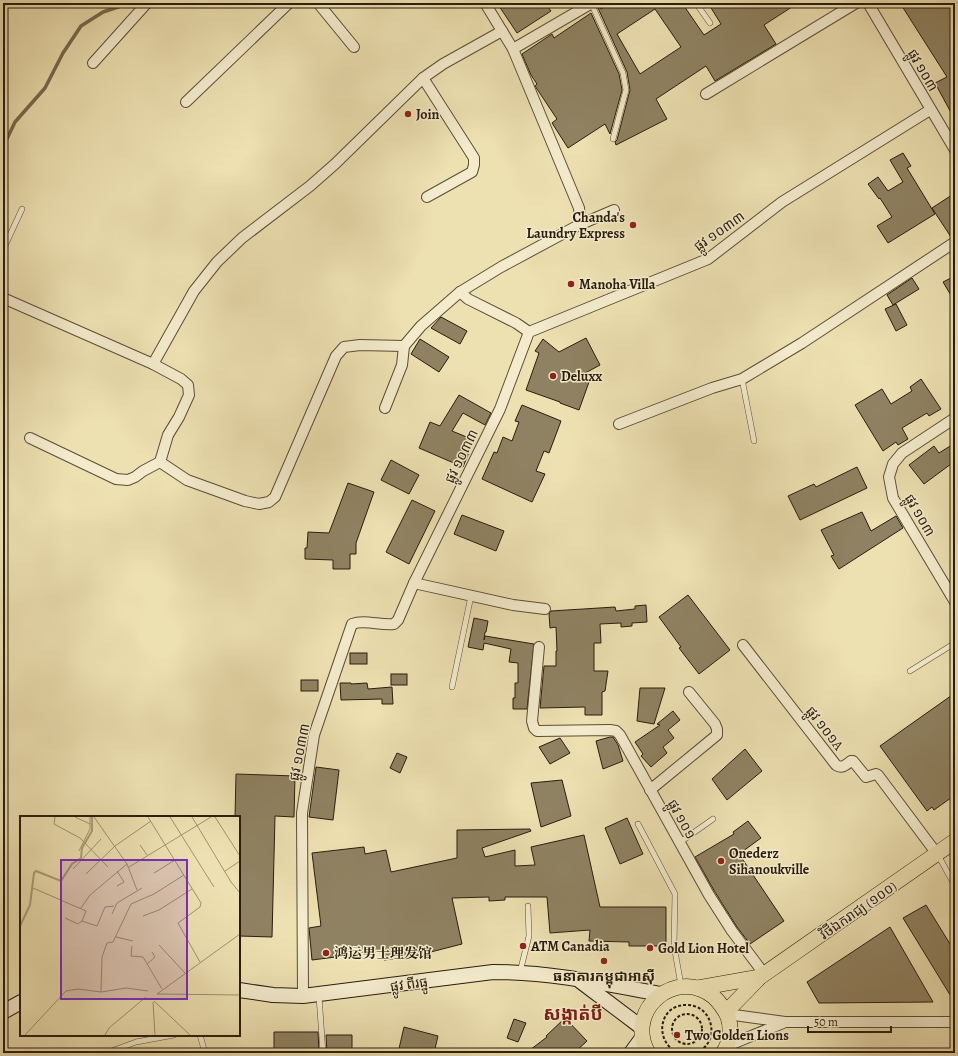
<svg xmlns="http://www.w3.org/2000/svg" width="958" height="1056" viewBox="0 0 958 1056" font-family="Alegreya,'Noto Serif SC','Noto Sans Khmer',serif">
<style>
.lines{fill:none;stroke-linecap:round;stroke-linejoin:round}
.stream{stroke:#766a4d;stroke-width:3.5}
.building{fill:#8f8262;stroke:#291d0c;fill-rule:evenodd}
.lane-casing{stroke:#5a4e35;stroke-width:6}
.street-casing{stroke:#5a4e35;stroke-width:12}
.secondary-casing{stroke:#291d0c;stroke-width:16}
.primary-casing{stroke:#291d0c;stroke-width:16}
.path{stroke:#291d0c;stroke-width:2;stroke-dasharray:3 2;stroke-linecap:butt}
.lane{stroke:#f3ebcc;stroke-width:5}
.street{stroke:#f3ebcc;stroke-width:10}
.secondary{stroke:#f3ebcc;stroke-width:14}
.primary{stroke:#ede0b1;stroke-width:15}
.poi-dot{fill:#8f2418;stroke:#f3ebcc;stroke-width:1.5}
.labels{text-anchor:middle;stroke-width:3;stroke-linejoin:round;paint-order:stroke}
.street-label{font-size:14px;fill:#291d0c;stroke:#f3ebcc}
.poi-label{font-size:14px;font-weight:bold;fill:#291d0c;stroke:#f3ebcc;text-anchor:start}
.district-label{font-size:18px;font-weight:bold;fill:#7a1f14;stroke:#f3ebcc}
.inset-river{fill:none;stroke:#aa9e79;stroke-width:2}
.inset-road{fill:none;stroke:#9f926f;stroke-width:1}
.view{fill:#7b2cbf;fill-opacity:0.15;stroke:#7b2cbf;stroke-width:2}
.inset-edge{fill:none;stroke:#291d0c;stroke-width:2}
</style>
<rect width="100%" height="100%" fill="#ede0b1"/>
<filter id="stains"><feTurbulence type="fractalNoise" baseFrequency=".005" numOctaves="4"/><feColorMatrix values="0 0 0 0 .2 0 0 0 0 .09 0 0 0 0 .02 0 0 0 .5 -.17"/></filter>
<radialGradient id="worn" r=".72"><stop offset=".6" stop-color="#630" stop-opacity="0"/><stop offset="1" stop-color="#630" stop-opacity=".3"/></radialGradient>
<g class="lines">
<!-- stream -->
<polyline class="stream" points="3,147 15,122 45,88 63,53 81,26 103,12 130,3"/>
</g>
<!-- building -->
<g class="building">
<polygon points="497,3 545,3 551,11 517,33"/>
<path d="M610 3H682L704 35 721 24 708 3H798L764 25 776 44 715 81 706 66 656 99 667 119 616 145 615 142 617 140 630 90 627 72 598 8 600 7 601 9ZM655 9 681 47 640 74 617 34Z"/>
<polygon points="900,3 947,3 955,15 955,120 935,83 947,77"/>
<polygon points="591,13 619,74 622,90 610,134 605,124 568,148 552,123 557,119 535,86 537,84 531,75 522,54 552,34 554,38"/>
<polygon points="903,153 911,166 907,168 935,214 888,243 877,226 892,217 880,198 879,199 868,184 878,177 888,191 903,182 890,160"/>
<polygon points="955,193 955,236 951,237 932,208"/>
<polygon points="955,276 955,302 943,282"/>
<polygon points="912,278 919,289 893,305 887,295"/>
<polygon points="896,304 907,325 896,331 885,309"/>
<polygon points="441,317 467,331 460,344 431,328"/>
<polygon points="586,338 600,365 576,378 589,382 579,410 560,403 560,402 526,390 539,353 535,351 543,339 559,352"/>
<polygon points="420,339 449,357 439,372 411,354"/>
<polygon points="921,379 941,409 929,416 927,413 902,428 908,439 898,445 896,442 883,451 855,405 882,389 891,404 912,391 910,387"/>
<polygon points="459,395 491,413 485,425 463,413 452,431 474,440 463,467 419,448 430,422 440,426"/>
<polygon points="522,405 561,421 549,453 544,451 536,471 545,474 532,502 482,479 494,452 497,453 503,437 512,441 519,422 515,421"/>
<polygon points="955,443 955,461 924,484 909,465 934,446 939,453"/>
<polygon points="391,460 419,475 409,494 381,480"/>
<polygon points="857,467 867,488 800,520 788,496 814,484 816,487"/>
<polygon points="348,483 374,492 356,543 356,554 350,554 350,569 333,569 333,560 305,559 305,548 307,548 308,532 329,533"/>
<polygon points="412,500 435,511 409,564 386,552"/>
<polygon points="862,512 871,531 896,516 903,528 839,569 831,556 834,555 821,530"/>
<polygon points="462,515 504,531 496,551 454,534"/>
<polygon points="688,595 730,650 699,674 679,648 681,647 659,617"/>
<polygon points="646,605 647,622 632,623 632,626 621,627 621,623 600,624 601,643 594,643 594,671 608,671 605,691 602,692 602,715 585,715 585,707 540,708 544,666 556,666 556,651 557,651 556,627 550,628 549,614 551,611 615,607 616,611 635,609 635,606"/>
<polygon points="474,618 488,621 486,632 485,632 484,640 485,636 534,644 527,709 513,709 513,698 515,698 515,683 518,683 518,663 509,662 511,649 484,643 483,650 468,647"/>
<rect x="350" y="653" width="17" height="11"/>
<rect x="391" y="674" width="16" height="11"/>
<rect x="301" y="680" width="17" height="11"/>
<polygon points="340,683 351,683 351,684 367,683 368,689 392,687 393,704 382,704 382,699 341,700"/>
<polygon points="640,688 665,688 654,724 637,721"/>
<polygon points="955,693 955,795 934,810 932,807 927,811 880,746"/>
<polygon points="673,711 680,720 668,730 674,738 663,747 667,753 651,767 641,756 643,754 635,742 660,725 657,724"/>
<polygon points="610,737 613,737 618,745 623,761 603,769 596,741"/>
<polygon points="560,738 570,753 550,764 539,747"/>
<polygon points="745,749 762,771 727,800 712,779"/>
<polygon points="397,753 407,757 400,773 390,768"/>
<polygon points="316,767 339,770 333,820 309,817"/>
<polygon points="236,774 295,776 294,817 275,816 272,937 239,936 239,817 235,817"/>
<polygon points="562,780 571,816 541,827 531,783"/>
<polygon points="627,818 643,854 620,864 605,828"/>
<polygon points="748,821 761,838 739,854 784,921 750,944 737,927 715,892 695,857 734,834 733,832"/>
<polygon points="530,829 531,831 482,848 485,857 515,850 515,866 535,865 531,847 584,835 600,907 666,907 666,946 629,946 629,942 589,941 590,930 550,933 547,897 505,897 505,900 489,901 489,897 452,898 462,944 415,956 384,960 383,951 312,960 309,928 321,926 312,853 364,847 365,854 386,850 391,872 457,858 457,830"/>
<polygon points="926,905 955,952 955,1003 903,918"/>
<polygon points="890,927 933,1002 819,1003 807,982"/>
<polygon points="565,1018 587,1041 574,1053 526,1053 547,1037 546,1036"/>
<polygon points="514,1019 526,1023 518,1042 507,1038"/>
<polygon points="404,1027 438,1036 434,1053 398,1053"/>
<polygon points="274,1032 318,1032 319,1053 274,1053"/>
<polygon points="326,1035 352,1035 352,1053 327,1053"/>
</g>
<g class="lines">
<defs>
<g id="lane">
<polyline points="591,3 623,73 626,90 613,139"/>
<polyline points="696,3 710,23"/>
<polyline points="3,250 22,209"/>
<polyline points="742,379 754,441"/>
<polyline points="910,671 955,643"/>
<polyline points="452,687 471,596"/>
<polyline points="638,824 675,894 674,946 681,985"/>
<polyline points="679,843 713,819"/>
<polyline points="938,855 955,886"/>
<polyline points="520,972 529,936 528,906"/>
<polyline points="319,996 323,1053"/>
<polyline points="200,1035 205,1053"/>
<polyline points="106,1053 136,1042 174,1035"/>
</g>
<g id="street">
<polyline points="318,3 354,47"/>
<polyline points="485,3 513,49 579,208 580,219 579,225"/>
<polyline points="868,3 955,150"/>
<polyline points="513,49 592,3"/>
<polyline points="93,63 147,3"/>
<polyline points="423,78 474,158 474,165 472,172 427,197"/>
<polyline points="706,94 856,3"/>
<polyline points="186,102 289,3"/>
<polyline points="460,292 468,299 516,323 529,332"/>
<polyline points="3,298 153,364 181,379 188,385 189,395 179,417 168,435 160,462 143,471 135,477 128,480 116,479 30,438"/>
<polyline points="153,364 194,291 217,262 242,238 310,186 335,164 423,78 443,64 502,31"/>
<polyline points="385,408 402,365 404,346 421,326 460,292 501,267 579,225 614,210"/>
<polyline points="955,418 902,453 893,464 889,477 893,498 955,602"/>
<polyline points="619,424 712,388 742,379 802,343 955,242"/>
<polyline points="160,462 187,480 245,501 259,504 269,502 275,497 336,356 344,347 360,345 404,346"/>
<polyline points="414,583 513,605 545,609"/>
<path d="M743 645 836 765C842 769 846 765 851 761H853L866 777 876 774 878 775 937 854"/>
<polyline points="539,647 532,721 534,728 537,731 610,730 616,731 620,735 709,895 732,931 765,975"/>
<polyline points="650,790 717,735 717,729 715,724 689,692"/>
<path d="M303 996 302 813 314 735 352 624C365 619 381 626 394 624L398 620 414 583 500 409 529 332 708 259 782 202 930 110"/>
<polyline points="727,1014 785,1022 955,1022"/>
<polyline points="727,1046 783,1023"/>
</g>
<g id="secondary">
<polyline points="580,981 641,1027"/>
<path d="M239 990 273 995 303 996 493 972C550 972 606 984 661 994"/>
<polyline points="3,1012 21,1002"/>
<polyline points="631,1053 642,1038"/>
</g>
<g id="primary">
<polyline points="698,988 760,977"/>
<polyline points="726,1012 760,977 955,841"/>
<path d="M648 1053C624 1010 676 966 714 997 720 1003 725 1010 728 1017 732 1029 730 1043 723 1053"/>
</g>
</defs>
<!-- lane casing -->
<use href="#lane" class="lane-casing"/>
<!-- street casing -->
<use href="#street" class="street-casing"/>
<!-- secondary casing -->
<use href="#secondary" class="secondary-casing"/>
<!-- primary casing -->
<use href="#primary" class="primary-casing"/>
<!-- path -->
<g class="path">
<circle cx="687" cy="1029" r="15"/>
<path d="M678 1053C653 1041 659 1004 687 1005 715 1005 721 1046 694 1053"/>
</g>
<!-- lane -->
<use href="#lane" class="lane"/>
<!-- street -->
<use href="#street" class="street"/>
<!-- secondary -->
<use href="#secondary" class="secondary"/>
<!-- primary -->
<use href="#primary" class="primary"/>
</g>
<!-- markers -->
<g class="poi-dot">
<circle cx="408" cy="114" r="4"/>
<circle cx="633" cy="225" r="4"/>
<circle cx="571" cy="284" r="4"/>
<circle cx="553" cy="376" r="4"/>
<circle cx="721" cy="861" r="4"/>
<circle cx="523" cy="946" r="4"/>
<circle cx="650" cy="948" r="4"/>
<circle cx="326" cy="953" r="4"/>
<circle cx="604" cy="961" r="4"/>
<circle cx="677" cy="1035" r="4"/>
</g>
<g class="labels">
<!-- street labels -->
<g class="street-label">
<text transform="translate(923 70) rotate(60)" y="5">ផ្លូវ ១០៣</text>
<text transform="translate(719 231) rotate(-35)" y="5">ផ្លូវ ១០៣៣</text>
<text transform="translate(461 456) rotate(-64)" y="5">ផ្លូវ ១០៣៣</text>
<text transform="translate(920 515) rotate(60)" y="5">ផ្លូវ ១០៣</text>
<text transform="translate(825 728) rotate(52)" y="5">ផ្លូវ ១០១A</text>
<text transform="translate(299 752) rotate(-79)" y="5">ផ្លូវ ១០៣៣</text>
<text transform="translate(682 819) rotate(61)" y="5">ផ្លូវ ១០១</text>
<text transform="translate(858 910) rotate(-35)" y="5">វិថីឯករាជ្យ (១០០)</text>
<text transform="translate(409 984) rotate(-8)" y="5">ផ្លូវ ពីរធ្នូ</text>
</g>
<!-- poi labels -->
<g class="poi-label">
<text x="416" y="119">Join</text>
<text x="625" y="222" text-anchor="end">Chanda's<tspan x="625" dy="16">Laundry Express</tspan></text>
<text x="579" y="289">Manoha Villa</text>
<text x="561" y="381">Deluxx</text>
<text x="729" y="858">Onederz<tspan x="729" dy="16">Sihanoukville</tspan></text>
<text x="531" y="951">ATM Canadia</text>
<text x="658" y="953">Gold Lion Hotel</text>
<text x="334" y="958">鸿运男士理发馆</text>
<text x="604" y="981" text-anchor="middle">ធនាគារកម្ពុជាអាសុី</text>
<text x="685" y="1040">Two Golden Lions</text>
</g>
<!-- district labels -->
<g class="district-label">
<text x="573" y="1020">សង្កាត់បី</text>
</g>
</g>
<!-- overview -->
<g transform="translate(20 816)">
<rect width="220" height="220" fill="#ede0b1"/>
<path class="inset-river" d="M0 110 10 89 14 57 16 55 41 65 52 48 61 42 62 32 72 15V1"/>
<path class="inset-road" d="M35 1 34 8 60 22 88 51M55 1 70 8M74 1 107 48 117 74M128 1 181 87 180 91 158 107 180 146M150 1 194 71M172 1 211 66 220 77M195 1 220 40M120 29 127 39M59 35 70 13V1M109 51 191 1M53 53 81 23M97 55 104 66 97 70M205 55 220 45M134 57 155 44M66 58 95 30 131 5M13 72 66 95 62 105 58 108 45 102M61 92 70 79 107 48M92 98 97 87 122 72M123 100 139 94 172 73M62 105 77 110 85 91 94 90M96 121 113 125M139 129 165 157M112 130 111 140 123 141 142 173M127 148 135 141 132 136M81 176 82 141 87 127 93 126 111 88 134 78 164 59M137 178 220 179M137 178 220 118M134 185 170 219M133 186 135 219M5 219 46 175 58 173 81 176 106 172 128 175M85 219 89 212 126 181"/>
<path class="view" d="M41 44H167V183H41Z"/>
<rect width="220" height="220" class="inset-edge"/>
</g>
<!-- margin -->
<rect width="958" height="1056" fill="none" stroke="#ede0b1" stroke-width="16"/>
<rect x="4" y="4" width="950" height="1048" fill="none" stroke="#291d0c" stroke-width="2"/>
<rect x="8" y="8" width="942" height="1040" fill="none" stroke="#291d0c"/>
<!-- scale -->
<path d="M808 1026v6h83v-6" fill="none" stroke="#291d0c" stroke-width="2"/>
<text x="814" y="1026" font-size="12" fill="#291d0c" stroke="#f3ebcc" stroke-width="3" paint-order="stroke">50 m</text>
<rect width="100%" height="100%" filter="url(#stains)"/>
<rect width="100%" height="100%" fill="url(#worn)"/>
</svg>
